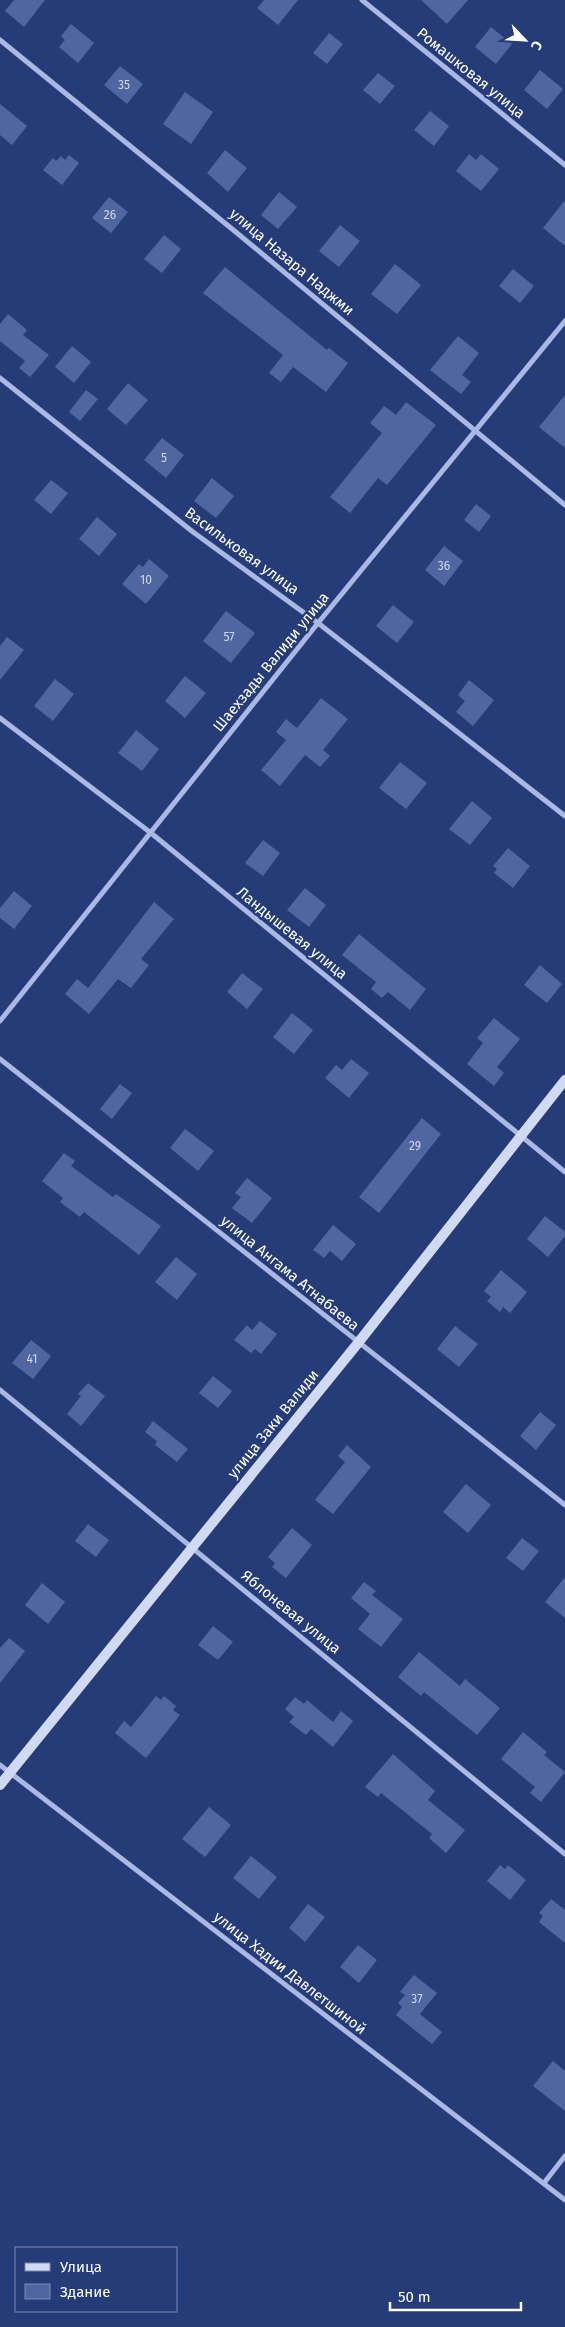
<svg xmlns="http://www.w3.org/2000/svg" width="565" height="2327" viewBox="0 0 565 2327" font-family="'Fira Sans',sans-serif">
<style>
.building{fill:#4f66a2}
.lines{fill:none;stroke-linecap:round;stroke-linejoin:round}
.street{stroke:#a9b9e3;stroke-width:5}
.secondary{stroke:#d1daf3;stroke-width:10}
.labels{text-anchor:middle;stroke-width:4.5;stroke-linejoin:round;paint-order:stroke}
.number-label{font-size:12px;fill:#d3d9e8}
.street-label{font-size:15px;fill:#fff;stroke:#263c79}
</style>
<rect width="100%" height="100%" fill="#263c79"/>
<!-- building -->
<g class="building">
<polygon points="14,0 45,0 24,27 5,11"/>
<polygon points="264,0 298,0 278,25 257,8"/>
<polygon points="421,0 468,0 447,24"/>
<polygon points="71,24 94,43 78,63 59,47 65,40 61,36"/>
<polygon points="491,27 512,44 496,64 475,47"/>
<polygon points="329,33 343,44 327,64 313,53"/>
<polygon points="120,66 143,84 127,104 104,85"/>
<polygon points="540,70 563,89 547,109 524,90"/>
<polygon points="378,73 395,86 380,104 363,90"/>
<polygon points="185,92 213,112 191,144 163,124"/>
<polygon points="0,104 27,126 12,145 0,135"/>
<polygon points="430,111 449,126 434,146 414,130"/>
<polygon points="225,150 247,168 228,192 207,173"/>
<polygon points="469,154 476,160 481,154 499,169 481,191 456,171"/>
<polygon points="69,155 79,163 62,185 43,170 53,158 56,161 61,156 65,160"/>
<polygon points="279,192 297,207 278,229 261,215"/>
<polygon points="109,197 128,212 111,233 92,218"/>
<polygon points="565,200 565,246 543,228"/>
<polygon points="340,225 360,241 339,267 319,251"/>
<polygon points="164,235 181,249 162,273 144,259"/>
<polygon points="395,264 421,285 397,314 371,294"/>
<polygon points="225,267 327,350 329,348 348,363 326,392 293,367 281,382 269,373 283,355 203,293"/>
<polygon points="513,269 534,286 520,303 499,286"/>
<polygon points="8,314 27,330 23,335 49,355 30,377 19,368 25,361 0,341 0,324"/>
<polygon points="458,336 479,353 462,375 471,382 461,394 430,370"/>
<polygon points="72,346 91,362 74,383 55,367"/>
<polygon points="128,383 148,400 126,425 107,409"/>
<polygon points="86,390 98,399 80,421 69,412"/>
<polygon points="565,395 565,448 539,427"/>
<polygon points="406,402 436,425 387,485 378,478 350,513 330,497 382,433 370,423 384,406 396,415"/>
<polygon points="162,438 184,455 166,478 144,460"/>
<polygon points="212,478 234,496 216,518 194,501"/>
<polygon points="51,480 68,493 51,514 34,500"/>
<polygon points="476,504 491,516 479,532 464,520"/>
<polygon points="97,517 117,534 99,556 79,539"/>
<polygon points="444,546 463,561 444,586 425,570"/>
<polygon points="149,559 169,576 146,604 122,584 139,564 143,567"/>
<polygon points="393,605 414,622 397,643 376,626"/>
<polygon points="226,611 255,633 231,663 203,641"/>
<polygon points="7,637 24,650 0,680 0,646"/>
<polygon points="185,676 206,693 185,718 165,701"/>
<polygon points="55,679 74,694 53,721 34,706"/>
<polygon points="469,680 494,700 473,726 456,712 465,701 458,695"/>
<polygon points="321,698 348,719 323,750 330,756 320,767 305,755 280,786 261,770 286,740 276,732 286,719 297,728"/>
<polygon points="136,730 159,749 142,771 118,753"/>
<polygon points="400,762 427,783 406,809 379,788"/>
<polygon points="472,801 492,818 470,845 449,829"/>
<polygon points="263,840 280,853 263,876 245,863"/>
<polygon points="508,848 530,866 513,888 494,873 497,869 493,866"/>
<polygon points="305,888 326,905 309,927 287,910"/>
<polygon points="14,891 32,906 14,929 0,918 0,908"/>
<polygon points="154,902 174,919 141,959 149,965 131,988 118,979 89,1014 65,994 77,979 88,988"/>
<polygon points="359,934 426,989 410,1010 388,992 382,998 371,989 376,982 342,955"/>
<polygon points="540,965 562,984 547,1003 524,985"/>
<polygon points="242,973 263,989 247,1009 227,992"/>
<polygon points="292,1013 313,1030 294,1054 273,1037"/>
<polygon points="494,1018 520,1039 497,1067 504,1073 494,1086 467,1064 483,1043 477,1038"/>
<polygon points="351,1059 369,1073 349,1098 325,1078 336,1065 342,1070"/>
<polygon points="120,1084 132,1093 112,1119 100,1109"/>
<polygon points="422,1118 441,1134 379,1213 359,1197"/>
<polygon points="185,1129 214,1151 198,1171 170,1148"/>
<polygon points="64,1153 75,1161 71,1166 113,1197 116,1194 161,1226 139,1255 84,1212 80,1217 60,1202 63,1198 42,1181"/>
<polygon points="247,1178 272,1198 252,1223 232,1208 241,1197 235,1193"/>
<polygon points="545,1216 565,1232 565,1236 548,1257 527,1239"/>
<polygon points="333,1225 356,1244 342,1261 330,1251 324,1258 313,1250"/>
<polygon points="176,1257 197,1274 177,1300 155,1282"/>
<polygon points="501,1270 527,1292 510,1313 503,1307 500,1312 487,1301 491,1297 484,1291"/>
<polygon points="260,1321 277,1334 261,1354 255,1349 251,1353 234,1340 247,1325 252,1330"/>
<polygon points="455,1326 478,1344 459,1367 437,1349"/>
<polygon points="31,1340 51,1356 33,1379 12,1363"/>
<polygon points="213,1376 232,1391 218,1408 199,1393"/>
<polygon points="88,1383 105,1396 81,1426 67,1414 81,1396 78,1394"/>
<polygon points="540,1412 556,1425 536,1450 520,1436"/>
<polygon points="153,1421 188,1449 177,1462 155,1445 157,1441 145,1432"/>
<polygon points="347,1445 371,1467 333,1514 315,1500 345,1462 338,1456"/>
<polygon points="466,1484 491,1505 468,1533 443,1512"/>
<polygon points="88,1524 109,1540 96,1557 75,1541"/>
<polygon points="292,1528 312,1545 286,1578 272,1567 275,1563 268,1557"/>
<polygon points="522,1538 539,1551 523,1571 506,1558"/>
<polygon points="565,1577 565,1618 545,1602"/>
<polygon points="364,1582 376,1591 372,1595 403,1619 381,1647 358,1629 370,1614 351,1598"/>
<polygon points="42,1583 65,1602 48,1624 25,1605"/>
<polygon points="213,1626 233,1642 218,1660 198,1645"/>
<polygon points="9,1638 25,1651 0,1683 0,1648"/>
<polygon points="419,1652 460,1686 465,1679 500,1708 477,1735 424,1692 421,1696 398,1677"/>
<polygon points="156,1696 161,1700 164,1696 176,1706 173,1710 180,1715 146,1758 115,1733 124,1721 131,1727"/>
<polygon points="295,1697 304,1704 307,1700 333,1722 341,1711 353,1721 333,1747 311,1729 306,1735 289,1722 294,1717 285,1709"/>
<polygon points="523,1732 547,1752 544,1755 565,1772 541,1802 530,1793 535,1787 501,1759"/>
<polygon points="393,1754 435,1791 428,1800 465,1830 446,1853 429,1838 432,1834 381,1793 378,1797 365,1787"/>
<polygon points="209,1807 231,1825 205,1857 182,1839"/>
<polygon points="251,1856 277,1877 259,1899 233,1878"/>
<polygon points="500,1865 505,1869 508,1865 526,1880 510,1900 487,1881"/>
<polygon points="551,1899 565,1910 565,1943 539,1922 543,1916 539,1913"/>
<polygon points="308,1904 325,1917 305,1942 289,1928"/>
<polygon points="358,1945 377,1960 359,1983 340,1967"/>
<polygon points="414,1975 437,1993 420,2014 442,2032 432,2044 396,2015 402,2007 398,2003 405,1995 400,1992"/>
<polygon points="553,2061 565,2071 565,2111 533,2086"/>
</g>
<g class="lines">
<!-- street -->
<g class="street">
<polyline points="362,0 565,165"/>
<polyline points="0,40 237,233 565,505"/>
<polyline points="0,378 193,532 318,623 565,816"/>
<polyline points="0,718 151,833 565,1172"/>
<polyline points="0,1021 318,623 565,321"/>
<polyline points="0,1059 565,1505"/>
<polyline points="0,1390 565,1854"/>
<polyline points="0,1765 565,2200"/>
<polyline points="544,2183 565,2156"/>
</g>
<!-- secondary -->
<polyline class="secondary" points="0,1785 358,1343 565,1080"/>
</g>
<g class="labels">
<!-- number labels -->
<g class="number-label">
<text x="124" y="89">35</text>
<text x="110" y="219">26</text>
<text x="164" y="462">5</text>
<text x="444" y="570">36</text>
<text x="146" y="584">10</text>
<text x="229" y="641">57</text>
<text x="415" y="1150">29</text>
<text x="32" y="1363">41</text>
<text x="417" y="2003">37</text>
</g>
<!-- street labels -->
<g class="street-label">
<text transform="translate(471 73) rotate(39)" y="5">Ромашковая улица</text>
<text transform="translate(292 262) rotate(40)" y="5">улица Назара Наджми</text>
<text transform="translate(242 551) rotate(36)" y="5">Васильковая улица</text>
<text transform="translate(271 662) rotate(-51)" y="5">Шаехзады Валиди улица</text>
<text transform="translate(292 933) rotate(39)" y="5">Ландышевая улица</text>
<text transform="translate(290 1273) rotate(39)" y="5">улица Ангама Атнабаева</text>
<text transform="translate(273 1424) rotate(-51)" y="5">улица Заки Валиди</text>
<text transform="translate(291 1612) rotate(39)" y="5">Яблоневая улица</text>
<text transform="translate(290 1973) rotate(38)" y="5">улица Хадии Давлетшиной</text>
</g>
</g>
<!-- legend -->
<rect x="15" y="2247" width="162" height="65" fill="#263c79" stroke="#7d8aaf"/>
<rect x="25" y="2263" width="25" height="8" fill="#d1daf3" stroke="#7d8aaf"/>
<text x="60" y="2272" font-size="15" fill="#ffffff">Улица</text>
<rect x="25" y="2284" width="25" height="15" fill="#4f66a2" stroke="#7d8aaf"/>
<text x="60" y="2297" font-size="15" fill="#ffffff">Здание</text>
<!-- north arrow -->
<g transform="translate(525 40) rotate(115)" stroke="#263c79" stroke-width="4" paint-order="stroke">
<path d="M0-4L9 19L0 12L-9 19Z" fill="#ffffff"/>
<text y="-8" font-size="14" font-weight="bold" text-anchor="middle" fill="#ffffff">С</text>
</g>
<!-- scale -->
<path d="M390 2302v8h131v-8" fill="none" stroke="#ffffff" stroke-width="2.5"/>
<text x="398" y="2302" font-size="15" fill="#ffffff" stroke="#263c79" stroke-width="4" paint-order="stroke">50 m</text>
</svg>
